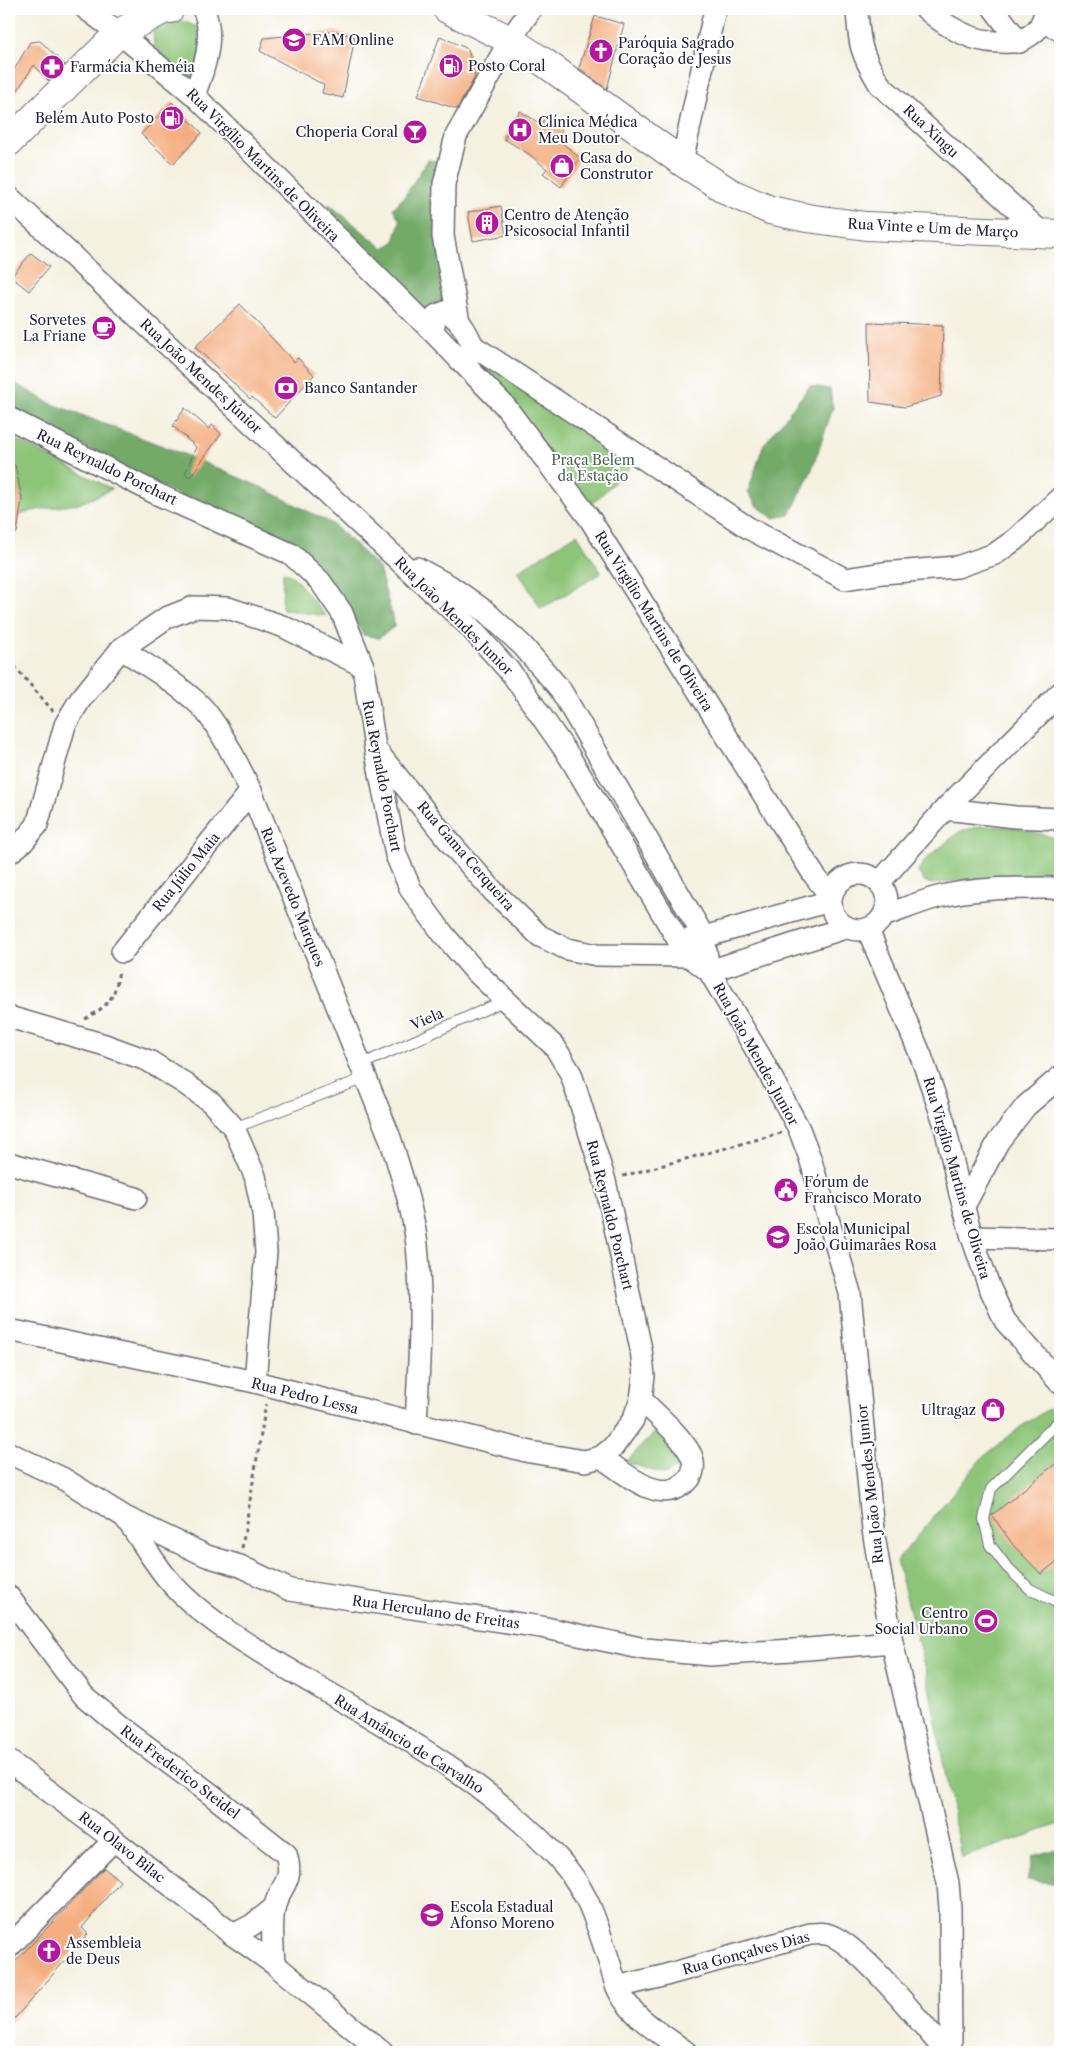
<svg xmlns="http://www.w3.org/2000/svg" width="1069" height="2061" viewBox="0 0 1069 2061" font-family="'Libre Caslon Text',serif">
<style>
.green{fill:#8dc578;stroke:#58745a}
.forest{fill:#72aa68;stroke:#4a6652}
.building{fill:#f4ae80}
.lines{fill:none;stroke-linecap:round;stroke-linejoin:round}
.service-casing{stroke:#6c6a75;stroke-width:12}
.minor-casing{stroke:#6c6a75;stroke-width:24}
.secondary-casing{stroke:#6c6a75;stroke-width:30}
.path{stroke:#6c6a75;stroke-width:3;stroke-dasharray:4 4;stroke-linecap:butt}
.service{stroke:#fff;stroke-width:10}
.minor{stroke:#fff;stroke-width:21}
.secondary{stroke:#fff;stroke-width:28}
.labels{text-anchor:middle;stroke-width:4;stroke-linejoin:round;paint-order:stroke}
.poi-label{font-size:14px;fill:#22223b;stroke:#fff;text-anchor:start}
.street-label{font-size:14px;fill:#22223b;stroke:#fff}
.park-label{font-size:14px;fill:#4d6353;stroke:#fff}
</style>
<rect width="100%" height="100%" fill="#fff"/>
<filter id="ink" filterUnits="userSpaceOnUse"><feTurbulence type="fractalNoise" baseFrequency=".02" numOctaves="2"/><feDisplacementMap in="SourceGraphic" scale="10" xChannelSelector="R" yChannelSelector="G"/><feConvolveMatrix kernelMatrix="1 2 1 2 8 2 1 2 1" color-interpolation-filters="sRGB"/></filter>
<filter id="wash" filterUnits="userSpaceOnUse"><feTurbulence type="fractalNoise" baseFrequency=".0096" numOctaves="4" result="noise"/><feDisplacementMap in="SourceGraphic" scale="20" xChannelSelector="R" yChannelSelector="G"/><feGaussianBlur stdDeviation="1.12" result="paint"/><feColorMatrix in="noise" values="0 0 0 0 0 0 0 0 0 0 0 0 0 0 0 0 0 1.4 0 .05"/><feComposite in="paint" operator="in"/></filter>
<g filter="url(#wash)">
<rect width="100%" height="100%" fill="#f4f1e0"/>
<!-- green -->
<g class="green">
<polygon points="183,21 199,28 200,56 190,84 154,46 153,30 163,24"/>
<polygon points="487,362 491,364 631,466 591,505 486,375 482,367"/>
<path d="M9 436 112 489C101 494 90 500 80 503 59 509 25 507 9 522Z"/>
<polygon points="577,534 601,573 541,609 518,571"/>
<polygon points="283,572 294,577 326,616 282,609"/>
<polygon points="980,826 1013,827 1060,839 1060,879 962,880 931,884 924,881 918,872 925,860 959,832"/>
<polygon points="1056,1404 1060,1408 1060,1824 961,1858 928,1681 897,1561 981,1459 1019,1428"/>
<polygon points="657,1430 674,1448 680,1465 666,1475 626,1462"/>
</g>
<!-- forest -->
<g class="forest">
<polygon points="428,160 444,162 444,284 443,300 421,312 321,215 329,204 383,248 394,242 400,221 393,208 404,197"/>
<polygon points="9,380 50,403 186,455 263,488 333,524 379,568 395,626 379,638 363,635 340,595 315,565 9,408"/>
<polygon points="810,386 830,389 833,408 811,472 790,515 773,518 756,505 748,492 763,446"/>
<polygon points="1060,1848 1060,1884 1027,1880 1033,1856"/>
</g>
<g id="blocks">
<!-- building -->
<g class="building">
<polygon points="595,16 624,24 607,89 579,68"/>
<polygon points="335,31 355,37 343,98 322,93 324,85 260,51 264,38"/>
<polygon points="440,36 468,49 475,77 457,109 418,96"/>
<polygon points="40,41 65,65 49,81 34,65 17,91 9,85 9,79 30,42"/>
<polygon points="172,102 202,133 173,164 141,134"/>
<polygon points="520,111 541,124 548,114 556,119 564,137 561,142 580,158 561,187 543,173 547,169 529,154 504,139"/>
<polygon points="501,206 506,235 473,241 468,212"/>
<polygon points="31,253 49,267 29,291 11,277"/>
<polygon points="240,304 294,362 298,358 314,375 275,418 252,397 250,399 195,347"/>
<polygon points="869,322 943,325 941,396 905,407 870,402"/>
<polygon points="185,408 209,429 212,425 221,434 190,477 185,474 196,447 173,426"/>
<polygon points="15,465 22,499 17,533 9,532 9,466"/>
<polygon points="1060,1460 1060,1559 1041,1574 1013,1545 992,1515"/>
<polygon points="104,1868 120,1881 82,1928 88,1934 9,2025 9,1968"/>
</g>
</g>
</g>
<g filter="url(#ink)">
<use href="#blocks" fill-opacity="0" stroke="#6c6a75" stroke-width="1"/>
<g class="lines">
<defs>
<g id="service">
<polyline points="360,1065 506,1000"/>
<polyline points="234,1128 365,1078"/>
<polyline points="1060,1420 991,1489 984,1519 990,1545 1006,1566 1030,1589 1060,1604"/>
</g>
<g id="minor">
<polyline points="86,9 119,33 194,95 432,331"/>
<path d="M857 9C859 45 861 54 880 85L1042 233"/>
<path d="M926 9C942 23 965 38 988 41 998 43 1009 42 1019 42"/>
<polyline points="994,9 1019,42"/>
<polyline points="1043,22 1060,30"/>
<path d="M1019 42C1037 32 1041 29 1046 9"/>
<path d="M194 95C204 70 216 35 203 9"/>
<polyline points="682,162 715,9"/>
<polyline points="9,197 468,625 512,674 569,756 678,940 689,956 709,971 761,1058 799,1129 810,1158 850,1293 873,1530 892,1642 948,1883 950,1908 951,2052"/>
<path d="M445 312C460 318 466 331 473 346L469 355 459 359 432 331 437 315Z"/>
<polyline points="459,322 443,236 444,184 456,136 510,40 531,9"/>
<polyline points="473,346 750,529 845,579 883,573 957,567 995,554 1016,539 1060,498"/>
<polyline points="459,359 505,406 590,519 814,875 831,897"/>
<polyline points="9,418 157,494 291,554 320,581 342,613 363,666 375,748 396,855 411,890 444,935 474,970 555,1047 571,1074 605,1181 641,1349 644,1376 641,1399 633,1420 613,1447 601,1457 585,1461 530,1452 255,1382 9,1330"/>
<polyline points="417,568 450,586 485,611 522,645 560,689 704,937 709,971"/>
<path d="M121 649C149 666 176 683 200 705 220 726 238 765 251 791L390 1138C401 1173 413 1209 417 1245 423 1305 419 1364 416 1424"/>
<polyline points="376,750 453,846 494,892 540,936 567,949 597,955 689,956"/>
<polyline points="945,809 1015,817 1060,819"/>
<polyline points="9,853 23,842 37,825 65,725 80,700 121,649 166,618 194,607 228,608 282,626 363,666"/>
<circle cx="859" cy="902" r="28"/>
<polyline points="879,883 945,809 1060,693"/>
<path d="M883 916C901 910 919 902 938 897 978 887 1019 888 1060 888"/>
<polyline points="868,930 921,1056 944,1122 960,1194 972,1237 989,1286 1005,1321 1060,1383"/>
<polyline points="691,939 704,937 830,901"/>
<polyline points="122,952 251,791"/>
<polyline points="709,971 845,928"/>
<polyline points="9,1017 105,1045 149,1061 184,1083 212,1103 234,1128 255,1176 263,1213 266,1252 255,1382"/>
<polyline points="9,1163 136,1198"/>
<polyline points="964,1206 998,1142 1026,1106 1060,1077"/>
<polyline points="972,1237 1060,1239"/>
<polyline points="9,1453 62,1478 125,1517 207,1556 240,1566 290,1590 541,1627 645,1649 710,1655 808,1649 892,1642"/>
<path d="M601 1457C622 1471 657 1504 682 1485 684 1483 689 1481 690 1478 695 1470 694 1460 690 1453 678 1432 657 1416 641 1399"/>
<path d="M126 1519C140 1538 152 1560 167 1578 198 1616 253 1648 295 1673 387 1728 485 1778 558 1858 589 1892 595 1919 609 1961 613 1974 616 1990 625 2001 640 2022 666 2037 686 2052"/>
<path d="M9 1597 84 1696 122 1728 208 1792 286 1854C295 1883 279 1885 274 1909 271 1927 273 1946 274 1964"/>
<polyline points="9,1761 114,1840 233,1935 274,1964 382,2052"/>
<polyline points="233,1935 252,1925 274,1908"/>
<polyline points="9,1947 114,1840"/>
<path d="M617 1987 659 1977 810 1934C815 1934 821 1933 826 1934 857 1940 923 2026 946 2052"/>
</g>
<g id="secondary">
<polyline points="447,9 510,40 545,63 682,162 731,193 770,210 807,218 866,226 1060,234"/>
<polyline points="9,142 119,33 163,10 170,9"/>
</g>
</defs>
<!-- service casing -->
<use href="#service" class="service-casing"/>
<!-- minor casing -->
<use href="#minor" class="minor-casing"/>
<!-- secondary casing -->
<use href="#secondary" class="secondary-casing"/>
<!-- path -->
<g class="path">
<polyline points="9,660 53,711"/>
<path d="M85 1019C109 1005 115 999 119 970"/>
<polyline points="623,1176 781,1133"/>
<polyline points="242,1548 266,1404"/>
</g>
<!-- service -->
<use href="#service" class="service"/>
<!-- minor -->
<use href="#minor" class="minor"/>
<!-- secondary -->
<use href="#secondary" class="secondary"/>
</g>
</g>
<!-- icons -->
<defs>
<symbol id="university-disc" viewBox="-11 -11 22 22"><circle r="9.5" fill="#b5179e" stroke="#fff"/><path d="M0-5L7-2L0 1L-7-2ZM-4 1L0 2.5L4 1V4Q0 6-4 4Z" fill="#fff"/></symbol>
<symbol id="church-disc" viewBox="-11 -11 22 22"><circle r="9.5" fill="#b5179e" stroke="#fff"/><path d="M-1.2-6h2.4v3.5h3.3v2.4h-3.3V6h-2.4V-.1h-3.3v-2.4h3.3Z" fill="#fff"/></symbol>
<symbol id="fuel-disc" viewBox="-11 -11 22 22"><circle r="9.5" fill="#b5179e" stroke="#fff"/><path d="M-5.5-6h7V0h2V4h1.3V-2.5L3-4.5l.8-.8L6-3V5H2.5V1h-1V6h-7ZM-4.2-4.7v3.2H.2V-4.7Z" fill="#fff"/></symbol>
<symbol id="pharmacy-disc" viewBox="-11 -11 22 22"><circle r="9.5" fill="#b5179e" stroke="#fff"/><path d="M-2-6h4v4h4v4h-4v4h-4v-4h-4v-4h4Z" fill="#fff"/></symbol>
<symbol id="hospital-disc" viewBox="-11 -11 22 22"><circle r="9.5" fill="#b5179e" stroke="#fff"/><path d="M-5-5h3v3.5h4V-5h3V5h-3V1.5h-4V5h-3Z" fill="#fff"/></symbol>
<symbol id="bar-disc" viewBox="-11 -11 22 22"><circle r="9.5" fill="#b5179e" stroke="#fff"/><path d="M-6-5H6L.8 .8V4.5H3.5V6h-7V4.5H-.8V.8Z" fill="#fff"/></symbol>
<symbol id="shop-disc" viewBox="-11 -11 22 22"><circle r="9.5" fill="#b5179e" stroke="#fff"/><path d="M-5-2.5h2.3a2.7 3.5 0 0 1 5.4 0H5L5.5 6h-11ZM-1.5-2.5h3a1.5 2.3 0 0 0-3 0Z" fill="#fff"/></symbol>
<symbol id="building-disc" viewBox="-11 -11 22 22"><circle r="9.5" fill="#b5179e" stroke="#fff"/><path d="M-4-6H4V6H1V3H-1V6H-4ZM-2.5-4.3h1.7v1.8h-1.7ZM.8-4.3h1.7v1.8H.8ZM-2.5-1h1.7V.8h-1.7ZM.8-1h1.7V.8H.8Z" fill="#fff"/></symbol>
<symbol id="cafe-disc" viewBox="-11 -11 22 22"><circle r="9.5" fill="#b5179e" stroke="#fff"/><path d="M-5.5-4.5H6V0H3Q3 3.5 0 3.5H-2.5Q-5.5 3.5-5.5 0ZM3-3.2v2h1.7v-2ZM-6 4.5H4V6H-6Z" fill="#fff"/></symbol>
<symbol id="bank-disc" viewBox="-11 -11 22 22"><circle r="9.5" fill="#b5179e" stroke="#fff"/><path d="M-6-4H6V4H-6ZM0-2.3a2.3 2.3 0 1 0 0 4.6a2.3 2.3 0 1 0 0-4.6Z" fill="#fff"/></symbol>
<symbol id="civic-disc" viewBox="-11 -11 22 22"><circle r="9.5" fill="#b5179e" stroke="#fff"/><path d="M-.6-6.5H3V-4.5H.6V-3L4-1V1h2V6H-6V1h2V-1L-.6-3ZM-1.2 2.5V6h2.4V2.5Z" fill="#fff"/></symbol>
<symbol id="school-disc" viewBox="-11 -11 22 22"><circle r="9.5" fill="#b5179e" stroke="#fff"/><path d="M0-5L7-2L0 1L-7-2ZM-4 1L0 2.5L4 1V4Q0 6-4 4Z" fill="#fff"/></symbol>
<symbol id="stadium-disc" viewBox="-11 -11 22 22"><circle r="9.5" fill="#b5179e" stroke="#fff"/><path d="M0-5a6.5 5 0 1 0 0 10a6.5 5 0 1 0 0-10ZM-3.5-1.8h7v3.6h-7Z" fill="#fff"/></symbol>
</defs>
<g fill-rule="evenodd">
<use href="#university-disc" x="280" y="26" width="28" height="28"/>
<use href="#church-disc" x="587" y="37" width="28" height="28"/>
<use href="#fuel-disc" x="437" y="52" width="28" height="28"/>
<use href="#pharmacy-disc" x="38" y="53" width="28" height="28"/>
<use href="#fuel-disc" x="158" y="104" width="28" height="28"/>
<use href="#hospital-disc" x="506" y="116" width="28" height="28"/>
<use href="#bar-disc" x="401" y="118" width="28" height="28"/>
<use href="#shop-disc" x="548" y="152" width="28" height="28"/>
<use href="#building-disc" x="473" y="209" width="28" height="28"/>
<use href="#cafe-disc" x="90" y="314" width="28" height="28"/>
<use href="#bank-disc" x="272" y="374" width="28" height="28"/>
<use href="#civic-disc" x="772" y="1176" width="28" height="28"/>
<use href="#school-disc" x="764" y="1223" width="28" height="28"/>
<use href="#shop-disc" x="979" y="1396" width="28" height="28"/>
<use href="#stadium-disc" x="972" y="1607" width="28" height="28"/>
<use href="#school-disc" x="418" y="1901" width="28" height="28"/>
<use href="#church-disc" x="35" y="1937" width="28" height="28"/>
</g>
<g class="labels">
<!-- poi labels -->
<g class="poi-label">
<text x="312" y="45">FAM Online</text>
<text x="618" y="48">Paróquia Sagrado<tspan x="618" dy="16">Coração de Jesus</tspan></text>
<text x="468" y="71">Posto Coral</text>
<text x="70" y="72">Farmácia Kheméia</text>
<text x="154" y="123" text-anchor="end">Belém Auto Posto</text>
<text x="538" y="127">Clínica Médica<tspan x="538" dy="16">Meu Doutor</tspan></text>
<text x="398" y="137" text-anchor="end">Choperia Coral</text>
<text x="580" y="163">Casa do<tspan x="580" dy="16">Construtor</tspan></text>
<text x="504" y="220">Centro de Atenção<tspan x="504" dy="16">Psicosocial Infantil</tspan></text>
<text x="86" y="325" text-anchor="end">Sorvetes<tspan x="86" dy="16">La Friane</tspan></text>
<text x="304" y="393">Banco Santander</text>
<text x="804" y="1187">Fórum de<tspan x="804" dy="16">Francisco Morato</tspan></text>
<text x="796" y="1234">Escola Municipal<tspan x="796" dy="16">João Guimarães Rosa</tspan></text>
<text x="976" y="1415" text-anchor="end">Ultragaz</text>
<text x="968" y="1618" text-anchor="end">Centro<tspan x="968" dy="16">Social Urbano</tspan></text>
<text x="450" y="1912">Escola Estadual<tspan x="450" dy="16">Afonso Moreno</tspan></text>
<text x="66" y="1948">Assembleia<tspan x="66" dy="16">de Deus</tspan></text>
</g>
<!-- street labels -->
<g class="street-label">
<text transform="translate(931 131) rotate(43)" y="5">Rua Xingu</text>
<text transform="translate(263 165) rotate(45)" y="5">Rua Virgílio Martins de Oliveira</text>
<text transform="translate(933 228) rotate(3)" y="5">Rua Vinte e Um de Março</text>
<text transform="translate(201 376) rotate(43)" y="5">Rua João Mendes Júnior</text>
<text transform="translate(107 467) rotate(26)" y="5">Rua Reynaldo Porchart</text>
<text transform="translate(454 616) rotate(45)" y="5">Rua João Mendes Junior</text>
<text transform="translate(654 621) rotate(58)" y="5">Rua Virgílio Martins de Oliveira</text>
<text transform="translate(382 776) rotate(79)" y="5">Rua Reynaldo Porchart</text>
<text transform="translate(466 856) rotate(49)" y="5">Rua Gama Cerqueira</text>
<text transform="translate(186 872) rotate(-51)" y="5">Rua Júlio Maia</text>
<text transform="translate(293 897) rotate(68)" y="5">Rua Azevedo Marques</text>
<text transform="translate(427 1019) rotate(-24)" y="5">Viela</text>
<text transform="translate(756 1054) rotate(61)" y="5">Rua João Mendes Junior</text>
<text transform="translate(957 1178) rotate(74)" y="5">Rua Virgílio Martins de Oliveira</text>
<text transform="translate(610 1215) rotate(76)" y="5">Rua Reynaldo Porchart</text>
<text transform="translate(305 1396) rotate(14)" y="5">Rua Pedro Lessa</text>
<text transform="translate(870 1484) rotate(-96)" y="5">Rua João Mendes Junior</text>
<text transform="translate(436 1612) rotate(8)" y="5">Rua Herculano de Freitas</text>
<text transform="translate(409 1744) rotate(32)" y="5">Rua Amâncio de Carvalho</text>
<text transform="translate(180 1772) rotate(37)" y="5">Rua Frederico Steidel</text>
<text transform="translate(122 1847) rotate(38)" y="5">Rua Olavo Bilac</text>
<text transform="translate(746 1953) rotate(-15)" y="5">Rua Gonçalves Dias</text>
</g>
<!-- park labels -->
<g class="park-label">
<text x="593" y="465">Praça Belem<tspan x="593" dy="16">da Estação</tspan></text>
</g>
</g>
<!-- margin -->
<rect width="1069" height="2061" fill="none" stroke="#fff" stroke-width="30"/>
</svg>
